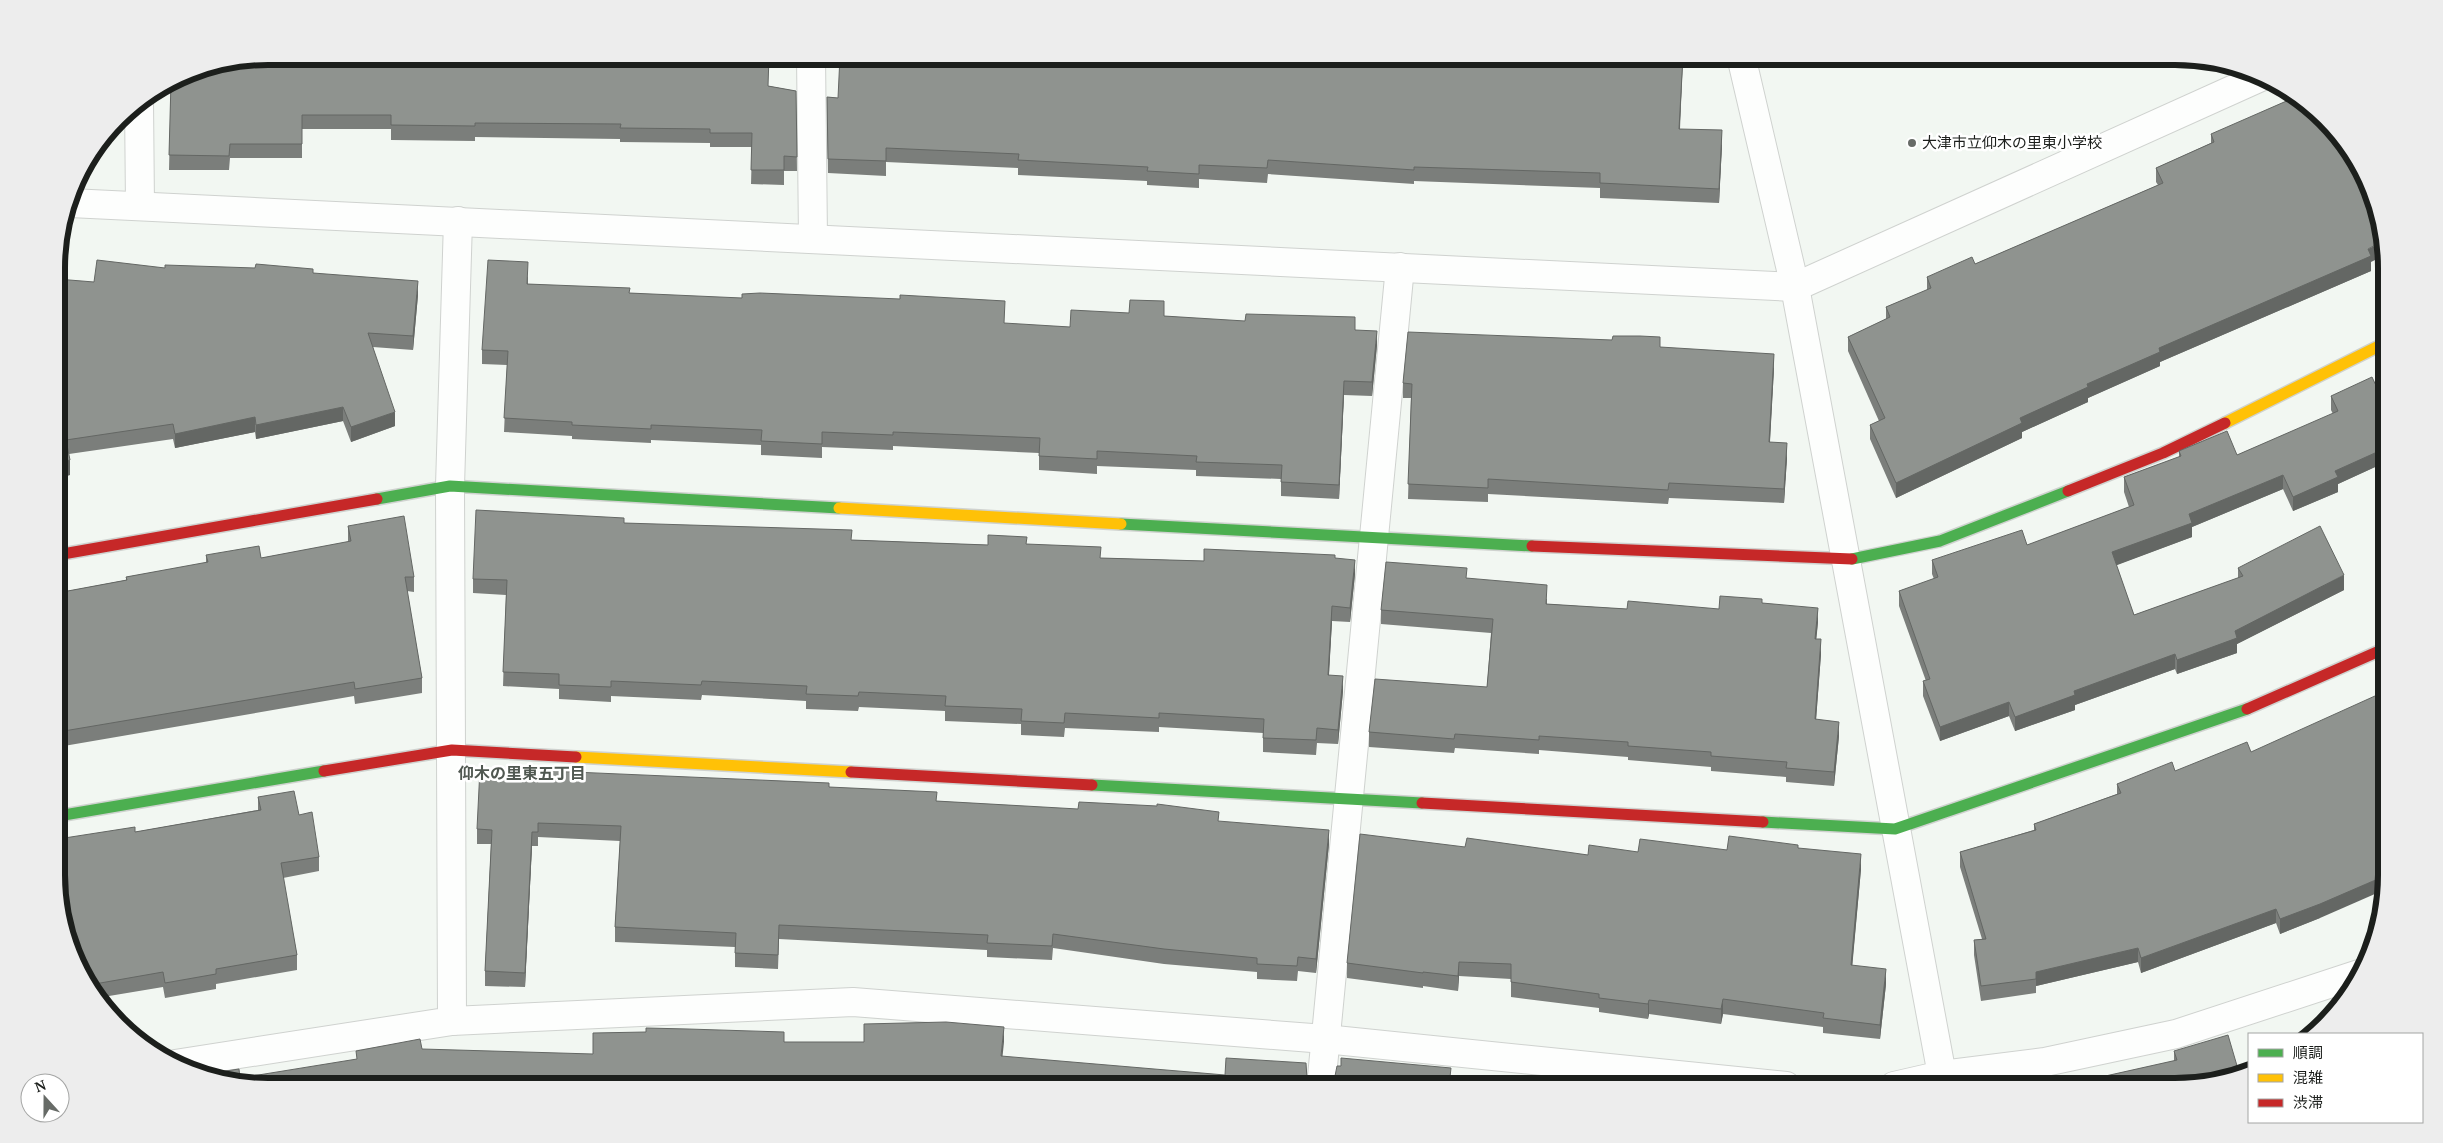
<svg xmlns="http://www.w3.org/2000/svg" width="2443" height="1143" viewBox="0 0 2443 1143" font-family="'PT Serif','Noto Sans JP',serif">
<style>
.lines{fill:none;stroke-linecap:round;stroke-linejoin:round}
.street-casing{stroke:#cfd2cf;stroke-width:30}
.fast-casing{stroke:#cfd2cf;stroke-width:14}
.slow-casing{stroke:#cfd2cf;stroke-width:14}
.jam-casing{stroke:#cfd2cf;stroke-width:14}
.street{stroke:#fdfefd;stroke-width:28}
.fast{stroke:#4caf50;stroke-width:11}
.slow{stroke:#ffc107;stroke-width:11}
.jam{stroke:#c62828;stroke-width:11}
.wall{fill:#7b7e7b}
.shaded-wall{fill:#646764}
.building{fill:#8f938f;stroke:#646764}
.poi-dot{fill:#676b67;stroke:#fff;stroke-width:2}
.labels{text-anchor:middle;stroke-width:5;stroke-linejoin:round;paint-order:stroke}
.poi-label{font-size:15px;fill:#1c1f1c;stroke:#fff;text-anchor:start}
.neighbourhood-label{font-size:16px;font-weight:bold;fill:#505851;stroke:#fff}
.rim{fill:none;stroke:#1c1f1c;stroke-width:6}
</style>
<rect width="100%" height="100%" fill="#f2f7f2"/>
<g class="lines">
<defs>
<g id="street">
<polyline points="811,56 813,239"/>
<polyline points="1741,56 1795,287 1942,1075"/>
<polyline points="139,102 140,206"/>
<polyline points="70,203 1795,287 2263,76"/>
<polyline points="452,1021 853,1002 1325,1039 1786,1086"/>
<polyline points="175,1064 452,1021 450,486 458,221"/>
<polyline points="1894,1086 1942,1075 2045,1062 2176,1034 2359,974"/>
<polyline points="1321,1087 1400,267"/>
</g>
<g id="fast">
<polyline points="377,499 450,486 839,508"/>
<polyline points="1121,524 1532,546"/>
<polyline points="1852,559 1940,541 2068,491"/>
<polyline points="1092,785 1422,803"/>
<polyline points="58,816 324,771"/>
<polyline points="1763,822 1895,829 2247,709"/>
</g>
<g id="slow">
<polyline points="2225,423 2385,343"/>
<polyline points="839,508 1121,524"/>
<polyline points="576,757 851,772"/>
</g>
<g id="jam">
<polyline points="2068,491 2163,453 2225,423"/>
<polyline points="1532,546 1852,559"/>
<polyline points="57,555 377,499"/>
<polyline points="2247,709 2386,648"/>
<polyline points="324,771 452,750 576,757"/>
<polyline points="851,772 1092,785"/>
<polyline points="1422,803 1763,822"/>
</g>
</defs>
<!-- street casing -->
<use href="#street" class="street-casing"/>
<!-- fast casing -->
<use href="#fast" class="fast-casing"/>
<!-- slow casing -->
<use href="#slow" class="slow-casing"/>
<!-- jam casing -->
<use href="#jam" class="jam-casing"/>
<!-- street -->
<use href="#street" class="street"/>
<!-- fast -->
<use href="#fast" class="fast"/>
<!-- slow -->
<use href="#slow" class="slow"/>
<!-- jam -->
<use href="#jam" class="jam"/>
</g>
<!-- wall -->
<g class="wall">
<polygon points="1683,56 1680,129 1722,145 1719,203 1600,198 1600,188 1414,181 1414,184 1268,174 1267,183 1199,179 1199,188 1147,185 1147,181 1018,175 1018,168 886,162 886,176 828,173 827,97 838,98"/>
<polygon points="171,82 769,86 796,91 797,171 784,171 784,185 751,184 752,147 710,147 710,143 620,142 620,139 475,137 475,141 391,140 391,129 302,129 302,158 230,158 229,170 169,170"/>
<polygon points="2211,134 2371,262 2371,271 2160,362 2160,366 2088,398 2088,402 2022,432 2022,438 1896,498 1870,439 1870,425 1879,421 1848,351 1848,337 1886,319 1886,307 1927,290 1927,277 1975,264 2158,185 2156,182 2156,168 2211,143"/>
<polygon points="165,268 313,273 418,295 413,350 373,347 395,426 351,442 343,421 256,439 255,432 175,448 173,439 69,454 70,475 57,478 94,282"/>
<polygon points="528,276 528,284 630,293 1004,324 1070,327 1164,316 1355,330 1377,345 1372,396 1344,395 1339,499 1281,496 1281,479 1196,476 1196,470 1097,466 1097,474 1039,470 1039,453 893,446 893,450 822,447 822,458 761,455 761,445 651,440 651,443 572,439 572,436 504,432 507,365 482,364 482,350"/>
<polygon points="1660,347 1774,368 1770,442 1787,458 1784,503 1669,498 1668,504 1488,494 1488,502 1408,499 1411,398 1403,398 1403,383"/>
<polygon points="2385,390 2386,462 2338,484 2338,492 2293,511 2283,489 2192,527 2192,537 2116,565 2134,615 2238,578 2238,568 2344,590 2237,644 2237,653 2177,674 2175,669 2075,705 2075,710 2015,731 2009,716 1940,741 1923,696 1923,681 1926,681 1899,606 1899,591 1934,579 1932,574 1932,560 2027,545 2129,507 2124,492 2124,477 2179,457 2179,451 2237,455 2333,414 2331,410 2331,396 2379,392"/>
<polygon points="624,523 852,540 988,545 1027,544 1101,558 1204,561 1335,558 1355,574 1350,622 1332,621 1329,675 1343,691 1338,744 1317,743 1316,755 1263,752 1263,733 1159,727 1159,732 1065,728 1064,737 1021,735 1021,724 945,721 945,711 859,707 858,711 806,709 806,701 702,695 701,700 611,696 611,702 559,699 559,689 503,686 506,595 473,593 473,579"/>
<polygon points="348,526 414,577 414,592 407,591 422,678 422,693 355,704 354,696 58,747 57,593 126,580 126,577 206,563 206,555 261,558 348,542"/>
<polygon points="1467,578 1547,599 1547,604 1627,609 1719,609 1762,603 1818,622 1816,639 1821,654 1816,719 1839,736 1834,786 1786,782 1786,777 1711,771 1711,767 1628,760 1628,757 1539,750 1539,754 1455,748 1454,753 1369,747 1369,732 1487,687 1491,633 1381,624 1381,610"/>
<polygon points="2175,771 2320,918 2280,934 2276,923 2141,973 2138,962 2036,986 2036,993 1981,1001 1974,955 1974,940 1982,939 1960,867 1960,852 2034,830 2034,824 2117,794 2117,784"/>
<polygon points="829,787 937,801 1219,822 1329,844 1316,973 1298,971 1297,981 1257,979 1257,972 1164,964 1053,948 1052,960 987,957 987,950 779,939 778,969 735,967 735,947 615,942 615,927 620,841 538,837 538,846 532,846 525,987 485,986 485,971 491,844 477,844 477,829"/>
<polygon points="258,797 299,815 319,857 319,871 283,878 297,955 297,970 216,984 216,989 165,998 163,987 97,998 72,957 135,832 258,810"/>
<polygon points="1465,847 1588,855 1638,852 1798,848 1861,869 1852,966 1886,984 1880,1039 1823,1033 1823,1027 1723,1014 1721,1024 1649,1014 1648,1019 1599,1012 1599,1008 1511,997 1511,979 1459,976 1458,991 1423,986 1423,988 1347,978 1347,963"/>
<polygon points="2174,1051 2189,1086 2092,1086 2092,1079 2174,1061"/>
</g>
<!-- shaded-wall -->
<g class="shaded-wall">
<polygon points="1683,56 1679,143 1679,129"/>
<polygon points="1722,130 1722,145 1719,203 1719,189"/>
<polygon points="2385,241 2385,255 2371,262 2371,271 2160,362 2160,366 2088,398 2088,402 2022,432 2022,438 1896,498 1896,483 2020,418 2159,348"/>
<polygon points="418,281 418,295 413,350 413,336"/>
<polygon points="1377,331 1377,345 1372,396 1372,382"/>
<polygon points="1774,354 1774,368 1769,457 1769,442"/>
<polygon points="1344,381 1344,395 1339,499 1339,485"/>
<polygon points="343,407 343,421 256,439 256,425"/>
<polygon points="395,412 395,426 351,442 351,427"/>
<polygon points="255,417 255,432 175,448 175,434"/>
<polygon points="1787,443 1787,458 1784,503 1784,489"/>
<polygon points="2386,448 2386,462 2338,484 2338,492 2293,511 2293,497 2335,471"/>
<polygon points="70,460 70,475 57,478 57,463"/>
<polygon points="2283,475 2283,489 2192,527 2192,537 2112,567 2112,552 2189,514"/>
<polygon points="1355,560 1355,574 1350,622 1350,608"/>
<polygon points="2344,575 2344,590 2237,644 2237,653 2177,674 2177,660"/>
<polygon points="1332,606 1332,621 1328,690 1328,675"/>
<polygon points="1818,608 1818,622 1815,653 1815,639"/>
<polygon points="1821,639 1821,654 1815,734 1815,719"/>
<polygon points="2175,654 2175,669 2075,705 2075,710 2015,731 2015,717 2074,691"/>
<polygon points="1343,676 1343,691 1338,744 1338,730"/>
<polygon points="2009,702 2009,716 1940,741 1940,727"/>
<polygon points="1839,722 1839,736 1834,786 1834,772"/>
<polygon points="1329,830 1329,844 1316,973 1316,959"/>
<polygon points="532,832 532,846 525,987 525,973"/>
<polygon points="1861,854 1861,869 1851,980 1851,965"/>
<polygon points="2387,875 2384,890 2320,918 2280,934 2280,919"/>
<polygon points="2276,909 2276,923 2141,973 2141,958"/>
<polygon points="2138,948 2138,962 2036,986 2036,972"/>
<polygon points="1459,962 1459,976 1458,991 1458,976"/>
<polygon points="1886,969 1886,984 1880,1039 1880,1025"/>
<polygon points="1723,999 1723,1014 1721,1024 1721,1009"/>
<polygon points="1649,1000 1649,1014 1648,1019 1648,1004"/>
<polygon points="1004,1027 1004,1042 1001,1071 1001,1056"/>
</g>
<!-- building -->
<g class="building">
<polygon points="268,56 769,56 768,86 796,91 797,157 784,156 784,170 751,170 752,133 710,133 710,129 620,128 621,124 475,123 475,126 391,125 391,115 302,115 302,144 230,144 229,156 169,155 171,82 187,72"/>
<polygon points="840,56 1683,56 1679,129 1722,130 1719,189 1600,183 1600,173 1414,167 1414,170 1268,160 1267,168 1199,165 1199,174 1147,171 1148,167 1018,160 1019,154 886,148 886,161 828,159 827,97 838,98"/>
<polygon points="2298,96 2304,100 2343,139 2371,187 2385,240 2368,249 2371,256 2159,348 2160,352 2087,384 2088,387 2020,418 2022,423 1896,483 1870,425 1885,418 1848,337 1890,317 1886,307 1931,288 1927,277 1972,257 1975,264 2163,183 2156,168 2214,142 2211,134"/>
<polygon points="97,260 165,268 165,265 255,268 256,264 313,269 313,273 418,281 413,336 368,333 395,412 351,427 343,407 256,425 255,417 175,434 173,424 66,440 70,460 57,463 57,279 94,282"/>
<polygon points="488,260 528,262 527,284 630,288 629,293 742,298 742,294 760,293 900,299 900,295 1005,301 1004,323 1070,327 1071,310 1129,313 1130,300 1164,301 1164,316 1245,321 1246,314 1355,317 1355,330 1377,331 1372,382 1344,381 1339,485 1281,482 1282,465 1196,462 1197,456 1097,451 1097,459 1039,456 1040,438 893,432 893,435 822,432 822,444 761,441 762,430 651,425 651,429 572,425 572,422 504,418 508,351 482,350"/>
<polygon points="1408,332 1612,340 1613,336 1640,336 1660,337 1660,347 1774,354 1769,442 1787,443 1784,489 1669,483 1668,490 1488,479 1488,488 1408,484 1412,384 1403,383"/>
<polygon points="2372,377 2379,392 2385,390 2386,448 2335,471 2338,477 2293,497 2283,475 2189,514 2192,523 2112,552 2134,615 2243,576 2238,568 2320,526 2344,575 2235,631 2237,638 2177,660 2175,654 2074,691 2075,695 2015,717 2009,702 1940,727 1923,681 1930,679 1899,591 1938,577 1932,560 2022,530 2027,545 2134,505 2124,477 2181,456 2179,451 2227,431 2237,455 2338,411 2331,396"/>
<polygon points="476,510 624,518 624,523 852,530 851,540 988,545 988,535 1027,537 1026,544 1101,547 1100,558 1204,561 1204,549 1335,555 1335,558 1355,560 1350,608 1332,606 1328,675 1343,676 1338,730 1317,728 1316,740 1263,738 1264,719 1159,713 1159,718 1065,713 1064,723 1021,721 1022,709 945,706 946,696 859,692 858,696 806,694 807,686 702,681 701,685 611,681 611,687 559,685 559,674 503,672 507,580 473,579"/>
<polygon points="404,516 414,577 405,577 422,678 355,689 354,682 58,732 57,593 127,580 126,577 208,562 206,555 259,546 261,558 351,541 348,526"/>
<polygon points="1386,562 1467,568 1466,578 1547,585 1546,604 1627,609 1628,601 1719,609 1720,596 1762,599 1762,603 1818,608 1815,639 1821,639 1815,719 1839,722 1834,772 1786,768 1787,762 1711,756 1711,752 1628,746 1628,742 1539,736 1539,740 1455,734 1454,739 1369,732 1375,679 1487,687 1493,619 1381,610"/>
<polygon points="2386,691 2387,875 2320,904 2280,919 2276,909 2141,958 2138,948 2036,972 2036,979 1981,986 1974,940 1986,939 1960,852 2036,830 2034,824 2121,793 2117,784 2172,762 2175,771 2247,742 2251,752"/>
<polygon points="480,768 829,783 829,787 937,792 936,801 1078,809 1079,802 1157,806 1157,804 1219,812 1218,821 1329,830 1316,959 1298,957 1297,966 1257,964 1257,958 1164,949 1053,934 1052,946 987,943 988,935 779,925 778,955 735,953 736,933 615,927 621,826 538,823 538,832 532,832 525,973 485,971 492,830 477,829"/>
<polygon points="294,791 299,815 312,812 319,857 281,863 297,955 216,969 216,974 165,983 163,972 89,985 72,957 58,903 58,839 135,827 135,832 261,810 258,797"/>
<polygon points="1360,834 1465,847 1467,838 1588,855 1589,845 1638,852 1640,839 1727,850 1729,836 1798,845 1798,848 1861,854 1851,965 1886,969 1880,1025 1823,1018 1824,1013 1723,999 1721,1009 1649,1000 1648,1004 1599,998 1599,994 1511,982 1511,964 1459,962 1458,976 1423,972 1423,973 1347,963"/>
<polygon points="2342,1002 2338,1009 2337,1004"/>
<polygon points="946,1022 1004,1027 1001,1056 1225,1075 1226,1058 1306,1063 1307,1079 1312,1085 1315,1087 268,1087 206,1074 239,1069 240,1078 357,1059 356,1051 420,1039 422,1049 593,1054 593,1033 646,1032 646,1028 688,1029 784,1032 784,1042 864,1042 864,1024"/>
<polygon points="2228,1035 2240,1076 2189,1086 2093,1086 2092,1079 2177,1060 2174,1051"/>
<polygon points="1341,1058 1451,1068 1449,1086 1328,1087 1334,1081 1337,1066 1341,1066"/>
<polygon points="1508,1082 1558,1086 1559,1083 1595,1086 1508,1086"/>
</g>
<!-- markers -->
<circle class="poi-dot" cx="1912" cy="143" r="5"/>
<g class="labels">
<!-- poi labels -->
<g class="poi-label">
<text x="1922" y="148">大津市立仰木の里東小学校</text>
</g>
<!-- neighbourhood labels -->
<g class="neighbourhood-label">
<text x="522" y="779">仰木の里東五丁目</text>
</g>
</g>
<!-- crop -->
<path d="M0 0H2443V1143H0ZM268 65H2175A203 203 0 0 1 2378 268V875A203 203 0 0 1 2175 1078H268A203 203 0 0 1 65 875V268A203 203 0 0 1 268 65Z" fill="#ededed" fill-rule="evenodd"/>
<path class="rim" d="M268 65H2175A203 203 0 0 1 2378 268V875A203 203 0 0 1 2175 1078H268A203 203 0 0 1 65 875V268A203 203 0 0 1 268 65Z"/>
<!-- legend -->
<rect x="2248" y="1033" width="175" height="90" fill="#ffffff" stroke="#a4a5a4"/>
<rect x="2258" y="1049" width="25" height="8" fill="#4caf50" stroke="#a4a5a4"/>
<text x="2293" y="1058" font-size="15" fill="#1c1f1c">順調</text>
<rect x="2258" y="1074" width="25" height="8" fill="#ffc107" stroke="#a4a5a4"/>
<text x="2293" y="1083" font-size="15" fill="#1c1f1c">混雑</text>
<rect x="2258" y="1099" width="25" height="8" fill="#c62828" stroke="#a4a5a4"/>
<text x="2293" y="1108" font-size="15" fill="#1c1f1c">渋滞</text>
<!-- north arrow -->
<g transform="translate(45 1098) rotate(339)"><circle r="24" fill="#ffffff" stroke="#a4a5a4"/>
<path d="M0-4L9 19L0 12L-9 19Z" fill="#676b67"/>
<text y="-8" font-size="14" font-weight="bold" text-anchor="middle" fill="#1c1f1c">N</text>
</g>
</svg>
